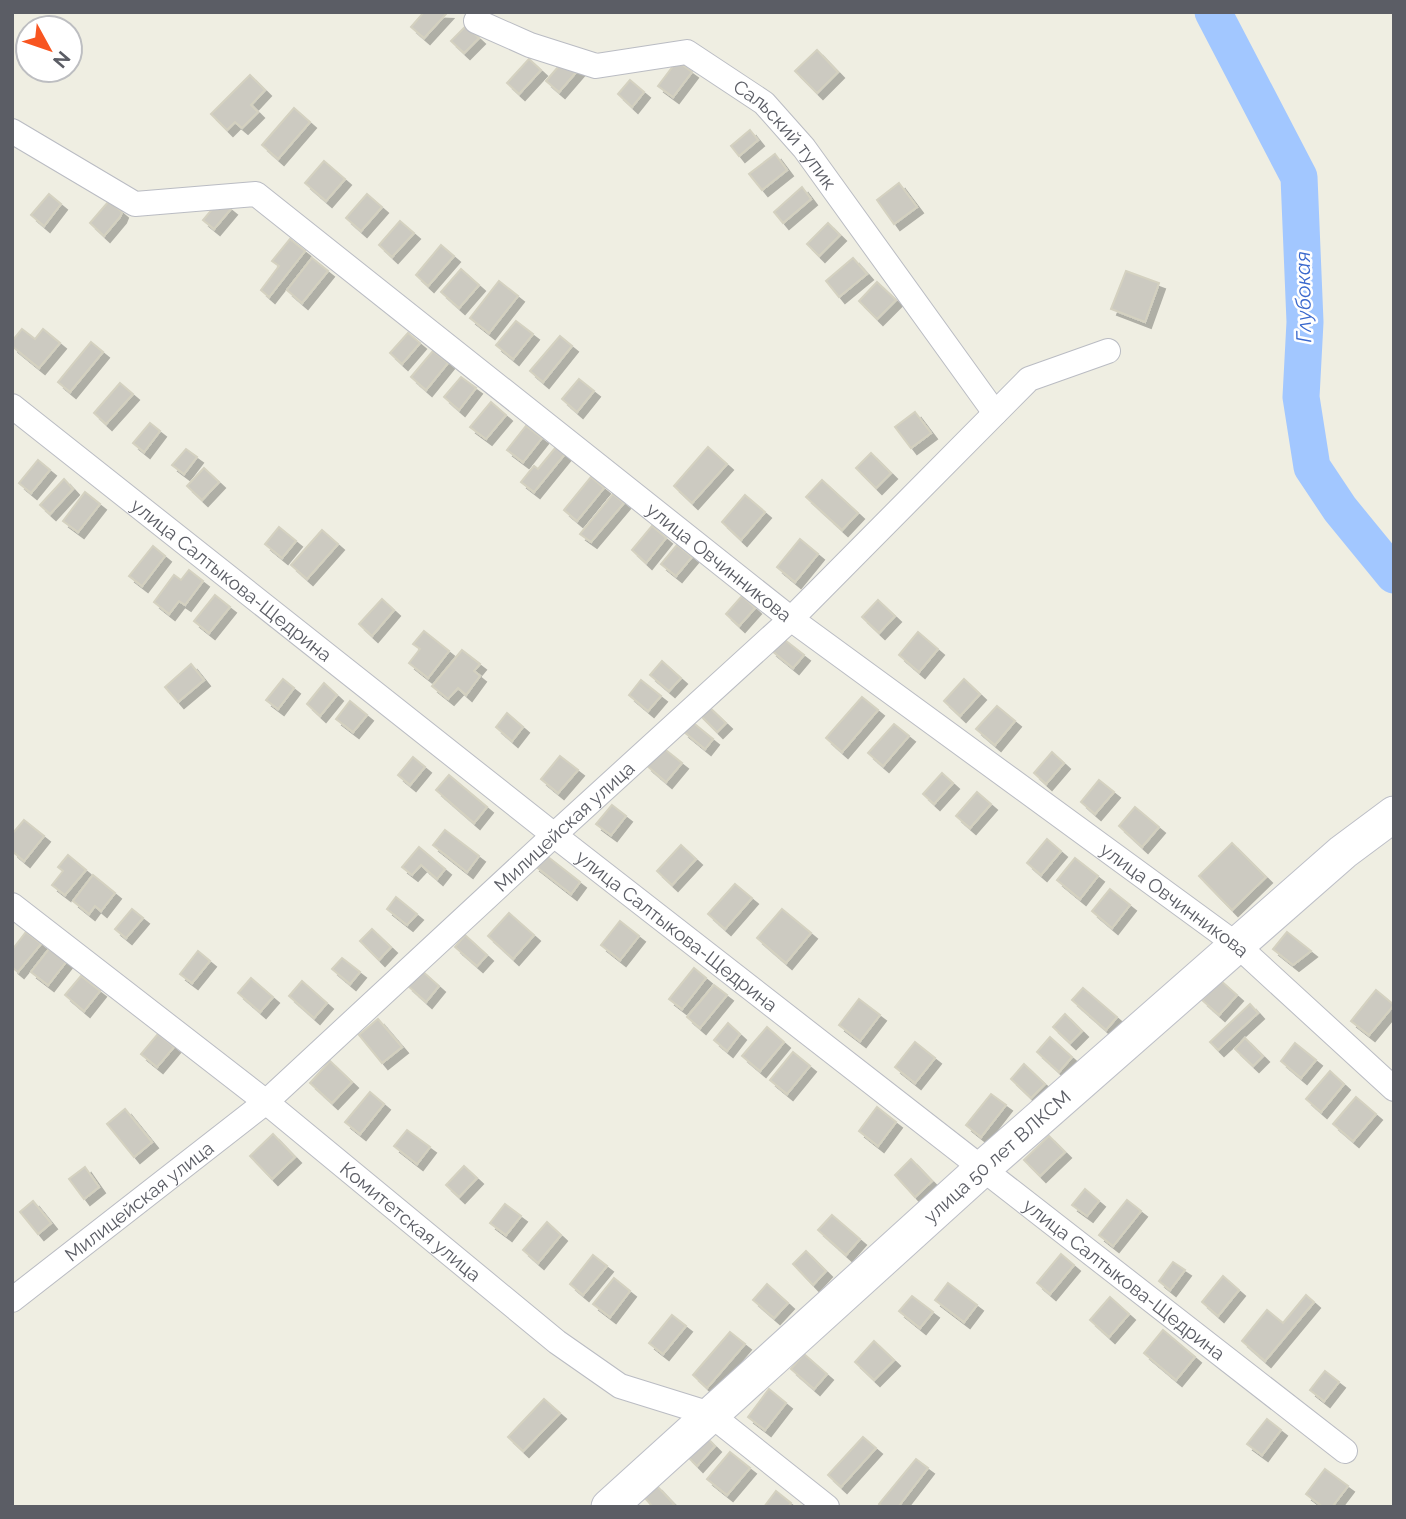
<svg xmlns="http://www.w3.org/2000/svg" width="1406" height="1519" viewBox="0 0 1406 1519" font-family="Raleway,sans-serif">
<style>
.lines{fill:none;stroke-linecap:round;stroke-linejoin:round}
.river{stroke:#a2c7ff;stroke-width:37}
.building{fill:#cccac1;stroke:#d4d1c0;stroke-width:2;filter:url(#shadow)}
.minor-casing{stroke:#babcc3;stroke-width:26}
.secondary-casing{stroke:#bdbfc7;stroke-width:37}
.minor{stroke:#fff;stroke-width:24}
.secondary{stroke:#fff;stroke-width:35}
.labels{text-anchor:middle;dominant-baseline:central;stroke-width:5;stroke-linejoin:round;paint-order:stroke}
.street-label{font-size:19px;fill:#5b5d65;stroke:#fff}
.water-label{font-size:21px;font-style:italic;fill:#3b69cd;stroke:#fff}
</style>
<defs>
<filter id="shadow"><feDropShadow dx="6" dy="6" stdDeviation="0" flood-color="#0004"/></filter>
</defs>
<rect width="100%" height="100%" fill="#efeee2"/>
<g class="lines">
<!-- river -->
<polyline class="river" points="1213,12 1299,177 1305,322 1301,397 1312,467 1340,509 1394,575"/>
</g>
<!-- building -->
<g class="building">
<polygon points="424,12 447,13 424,38 411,27"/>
<polygon points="466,26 479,38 464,53 451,41"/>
<polygon points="817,50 838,72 817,93 795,71"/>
<polygon points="529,59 541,70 519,94 507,83"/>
<polygon points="565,59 578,70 559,92 546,81"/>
<polygon points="677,61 692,72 673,97 658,86"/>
<polygon points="250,75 265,90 251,105 258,112 242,128 235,122 227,130 211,114"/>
<polygon points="630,80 644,92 632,107 618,94"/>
<polygon points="294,108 310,122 278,159 262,145"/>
<polygon points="750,130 758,140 739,156 731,146"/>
<polygon points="775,154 787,170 762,190 749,174"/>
<polygon points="324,161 345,179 326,201 305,183"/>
<polygon points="899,183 917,207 894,224 877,200"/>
<polygon points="802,187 811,199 783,223 774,212"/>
<polygon points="49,194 61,204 44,226 31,215"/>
<polygon points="367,194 382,207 361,231 346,218"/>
<polygon points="220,200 231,209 214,229 203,220"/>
<polygon points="109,201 122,212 120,217 104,236 90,223"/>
<polygon points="400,221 414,233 392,257 379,245"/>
<polygon points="828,223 840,235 819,256 807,244"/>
<polygon points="290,239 305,251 269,297 261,290 279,266 272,261"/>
<polygon points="441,245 454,256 428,286 416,275"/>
<polygon points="312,258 328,271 302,303 287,290"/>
<polygon points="853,258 867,274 839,297 826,281"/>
<polygon points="461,269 479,285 459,308 441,292"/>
<polygon points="1126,271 1159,283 1145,322 1111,309"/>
<polygon points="499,281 518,296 489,333 470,318"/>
<polygon points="877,282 896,300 877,319 859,301"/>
<polygon points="516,321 533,334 513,359 496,345"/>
<polygon points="22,329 35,339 43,329 60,343 39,368 12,346 12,341"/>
<polygon points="408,333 420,343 402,364 390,353"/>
<polygon points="560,336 572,346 543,382 530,371"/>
<polygon points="91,342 103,352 70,392 58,382"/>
<polygon points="433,351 448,363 426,390 411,377"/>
<polygon points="461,377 476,388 459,410 444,397"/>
<polygon points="579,379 594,391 577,412 562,399"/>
<polygon points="120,383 133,394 106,424 94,413"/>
<polygon points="491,402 506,415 486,439 470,427"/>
<polygon points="915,412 931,433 911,448 895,427"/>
<polygon points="150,423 160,431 144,452 133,443"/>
<polygon points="526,426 542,438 523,462 507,450"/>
<polygon points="556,447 565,454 534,492 521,482 534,466 538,469"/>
<polygon points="708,447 727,464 692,503 674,486"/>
<polygon points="186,449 197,457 184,474 172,465"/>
<polygon points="871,453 891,473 876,488 856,468"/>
<polygon points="38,460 50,470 31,493 19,483"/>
<polygon points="204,468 219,482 202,500 187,486"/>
<polygon points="591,477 604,488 577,521 564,510"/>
<polygon points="64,479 73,489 50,514 40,505"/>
<polygon points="822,480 858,513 842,530 806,497"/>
<polygon points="85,492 100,504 78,532 63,521"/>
<polygon points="613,494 624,503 591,542 580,534"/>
<polygon points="745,495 765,512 741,540 722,522"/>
<polygon points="652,526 666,538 646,563 632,550"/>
<polygon points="279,527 296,541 282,558 265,544"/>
<polygon points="322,530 338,544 307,579 291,565"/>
<polygon points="800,539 818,554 795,582 777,567"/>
<polygon points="677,545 692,557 676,576 661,564"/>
<polygon points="153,546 165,556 142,586 129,576"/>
<polygon points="189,570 203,581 185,605 179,601 169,614 154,602 174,575 181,580"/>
<polygon points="215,595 230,607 209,633 194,621"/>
<polygon points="742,596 755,608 739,626 726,614"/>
<polygon points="382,599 394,610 372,636 359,624"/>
<polygon points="878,600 895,616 879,633 862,617"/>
<polygon points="424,631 449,651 428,678 409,663 420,649 413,644"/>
<polygon points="918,632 938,649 919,672 899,655"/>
<polygon points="781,637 804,655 793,668 771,650"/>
<polygon points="462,650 480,664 474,671 480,676 466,695 458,688 448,699 432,686"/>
<polygon points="662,661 681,678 669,691 650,675"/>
<polygon points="191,664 204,680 178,702 165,687"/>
<polygon points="283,679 294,688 278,709 266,700"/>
<polygon points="964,679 980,694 960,716 944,701"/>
<polygon points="641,680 661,696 648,711 629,695"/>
<polygon points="324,683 337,695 320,716 307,704"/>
<polygon points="862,697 878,710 842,752 826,738"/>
<polygon points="350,701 367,715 353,732 336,719"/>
<polygon points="707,705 726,723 717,732 698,713"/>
<polygon points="997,706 1015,721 995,745 976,729"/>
<polygon points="507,713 523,727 512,741 496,727"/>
<polygon points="691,721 713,739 705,749 683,731"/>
<polygon points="894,724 909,736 883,766 868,753"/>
<polygon points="662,747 682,763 666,782 646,765"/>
<polygon points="1052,752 1064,763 1046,784 1034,773"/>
<polygon points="560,756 578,770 558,793 541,779"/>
<polygon points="413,757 425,767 410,785 398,775"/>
<polygon points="942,773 953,783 934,804 923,794"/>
<polygon points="449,775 487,807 474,823 436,790"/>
<polygon points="1099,780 1114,792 1095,814 1081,802"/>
<polygon points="977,792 991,804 970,828 956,816"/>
<polygon points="612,805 626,816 611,835 596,824"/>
<polygon points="1135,807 1159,827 1142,847 1119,826"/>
<polygon points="24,820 44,836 24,861 12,851 12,834"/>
<polygon points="445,830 479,856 467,872 433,845"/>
<polygon points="1047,839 1061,851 1041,875 1027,863"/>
<polygon points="1232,843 1266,877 1232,910 1199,876"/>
<polygon points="681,845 696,859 672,885 657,871"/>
<polygon points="419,847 445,869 437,879 421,865 412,875 402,867"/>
<polygon points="543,853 580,882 571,894 534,865"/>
<polygon points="68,855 86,870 65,895 52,885 63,871 58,867"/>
<polygon points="1075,858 1098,876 1080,899 1057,880"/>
<polygon points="93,875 115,893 101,911 95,906 89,914 73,901"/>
<polygon points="735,884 752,898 725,929 708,914"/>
<polygon points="1110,889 1130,905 1112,928 1092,911"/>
<polygon points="396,897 417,914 407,925 387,909"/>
<polygon points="132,909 143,918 126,938 115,929"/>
<polygon points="782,909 811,933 786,963 757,938"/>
<polygon points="509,913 534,935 513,959 488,936"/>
<polygon points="620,921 639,936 620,960 601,945"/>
<polygon points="372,929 391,947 379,960 360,941"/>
<polygon points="26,932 41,944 18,972 12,967 12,950"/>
<polygon points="1287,932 1311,951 1293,965 1273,949"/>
<polygon points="465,935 487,955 477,966 455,947"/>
<polygon points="49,949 66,962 48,985 31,972"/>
<polygon points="198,951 210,961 192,983 180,974"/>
<polygon points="342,958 360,972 350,984 332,969"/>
<polygon points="694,968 706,978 682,1009 669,999"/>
<polygon points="421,970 439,986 426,1002 407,985"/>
<polygon points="81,976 100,991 84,1011 65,995"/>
<polygon points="251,978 273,997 260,1012 238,993"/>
<polygon points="1220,980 1237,995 1219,1015 1202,1000"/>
<polygon points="302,981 327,1003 314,1018 289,996"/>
<polygon points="714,985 727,995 700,1028 687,1017"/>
<polygon points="1083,988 1117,1017 1106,1030 1072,1000"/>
<polygon points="1376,990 1394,1005 1369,1035 1351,1021"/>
<polygon points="859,999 880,1015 860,1041 839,1025"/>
<polygon points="1250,1004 1258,1013 1218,1050 1210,1042"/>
<polygon points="1065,1014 1082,1031 1070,1043 1053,1027"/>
<polygon points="378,1019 402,1047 382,1063 359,1035"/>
<polygon points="728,1023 740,1034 727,1051 714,1040"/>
<polygon points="767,1027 784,1042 760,1071 742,1056"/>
<polygon points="158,1034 174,1047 157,1067 141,1054"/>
<polygon points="1050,1037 1072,1057 1059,1072 1037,1052"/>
<polygon points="1245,1038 1263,1056 1253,1066 1235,1049"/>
<polygon points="915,1042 935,1058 915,1083 895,1067"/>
<polygon points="1295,1043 1316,1060 1301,1078 1281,1061"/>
<polygon points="793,1052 810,1066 787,1094 770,1080"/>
<polygon points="330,1061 352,1082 332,1103 310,1083"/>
<polygon points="1024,1064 1045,1084 1031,1098 1011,1079"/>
<polygon points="1330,1071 1344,1084 1321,1112 1306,1099"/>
<polygon points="370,1092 384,1104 360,1134 345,1122"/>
<polygon points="991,1094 1006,1105 981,1137 966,1125"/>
<polygon points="1356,1097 1376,1114 1353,1141 1333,1124"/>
<polygon points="877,1107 896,1122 878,1146 859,1131"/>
<polygon points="125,1109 152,1142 134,1157 107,1124"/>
<polygon points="407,1130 430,1147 417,1164 394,1146"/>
<polygon points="273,1134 295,1157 272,1179 250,1156"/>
<polygon points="1049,1136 1065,1152 1040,1176 1024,1160"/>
<polygon points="911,1159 932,1181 915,1197 895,1175"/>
<polygon points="464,1166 477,1178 459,1197 446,1185"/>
<polygon points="85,1167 99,1187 84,1199 69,1179"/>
<polygon points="1085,1189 1099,1201 1087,1216 1072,1205"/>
<polygon points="1127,1200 1141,1211 1113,1246 1099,1235"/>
<polygon points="33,1201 51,1223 38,1234 20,1212"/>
<polygon points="505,1204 521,1216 506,1235 490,1223"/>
<polygon points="832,1215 860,1239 846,1255 818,1230"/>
<polygon points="547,1222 561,1235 538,1263 523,1250"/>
<polygon points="806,1251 826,1271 813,1285 793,1264"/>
<polygon points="1061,1254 1074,1265 1050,1294 1037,1283"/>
<polygon points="593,1255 607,1266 583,1295 570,1284"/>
<polygon points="1173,1262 1185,1270 1170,1290 1159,1281"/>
<polygon points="1223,1276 1239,1290 1218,1316 1202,1302"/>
<polygon points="614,1278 630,1291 610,1317 593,1304"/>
<polygon points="948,1283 977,1305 964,1322 935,1300"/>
<polygon points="767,1284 788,1303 774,1318 753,1300"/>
<polygon points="1306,1295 1314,1302 1265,1361 1242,1341 1267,1310 1283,1323"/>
<polygon points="912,1296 933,1312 920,1328 899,1311"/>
<polygon points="1110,1297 1129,1314 1109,1337 1090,1320"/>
<polygon points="672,1315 686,1326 663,1354 649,1343"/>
<polygon points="1163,1330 1195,1357 1176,1380 1144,1353"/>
<polygon points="730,1332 745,1344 707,1388 693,1375"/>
<polygon points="874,1341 894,1360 874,1380 855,1362"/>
<polygon points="804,1354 827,1374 814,1389 791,1369"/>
<polygon points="1325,1371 1339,1382 1324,1401 1310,1390"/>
<polygon points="769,1389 786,1403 765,1430 748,1417"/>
<polygon points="544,1399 560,1413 523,1451 508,1437"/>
<polygon points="1267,1419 1281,1430 1262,1455 1247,1444"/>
<polygon points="705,1436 715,1446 697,1466 687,1456"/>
<polygon points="863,1437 876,1448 841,1487 828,1475"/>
<polygon points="730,1452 750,1468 727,1495 707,1479"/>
<polygon points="916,1459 928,1468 898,1507 883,1507 879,1504"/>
<polygon points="1325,1469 1348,1486 1332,1507 1323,1507 1306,1494"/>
<polygon points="656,1485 674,1504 671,1507 653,1507 644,1497"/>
<polygon points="776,1491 791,1503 788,1507 764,1507"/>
</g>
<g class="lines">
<defs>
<g id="minor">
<path id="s1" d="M 476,21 L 530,45 L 596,66 L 687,52 L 764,103 L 804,148 L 995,413"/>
<path id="s2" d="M 12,131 L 135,204 L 256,194 L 791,619 L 1237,945 L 1394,1089"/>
<path id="s3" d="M 12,406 L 554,835 L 1345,1451"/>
<path id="s4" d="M 12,905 L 266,1102 L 557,1342 L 620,1386 L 710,1414 L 827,1507"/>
<path id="s5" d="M 12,1300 L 266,1102 L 554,835 L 791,619 L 1029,379 L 1108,351"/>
</g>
<g id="secondary">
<path id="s6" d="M 609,1507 L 983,1168 L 1343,852 L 1394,814"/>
</g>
</defs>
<!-- minor casing -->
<use href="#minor" class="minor-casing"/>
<!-- secondary casing -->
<use href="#secondary" class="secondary-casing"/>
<!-- minor -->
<use href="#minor" class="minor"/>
<!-- secondary -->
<use href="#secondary" class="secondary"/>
</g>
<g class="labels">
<!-- street labels -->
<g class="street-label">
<text stroke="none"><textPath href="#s1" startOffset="350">Сальский тупик</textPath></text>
<text stroke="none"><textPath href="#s2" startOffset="856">улица Овчинникова</textPath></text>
<text stroke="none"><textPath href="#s3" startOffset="280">улица Салтыкова-Щедрина</textPath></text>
<text stroke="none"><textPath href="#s5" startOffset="728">Милицейская улица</textPath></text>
<text stroke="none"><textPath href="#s2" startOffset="1423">улица Овчинникова</textPath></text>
<text stroke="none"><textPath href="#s3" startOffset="847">улица Салтыкова-Щедрина</textPath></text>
<text stroke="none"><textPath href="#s6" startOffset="523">улица 50 лет ВЛКСМ</textPath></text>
<text stroke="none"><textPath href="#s5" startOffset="161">Милицейская улица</textPath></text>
<text stroke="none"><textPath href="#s4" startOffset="509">Комитетская улица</textPath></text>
<text stroke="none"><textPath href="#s3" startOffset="1414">улица Салтыкова-Щедрина</textPath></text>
</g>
<!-- water labels -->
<g class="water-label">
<text transform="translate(1303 297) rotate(-91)">Глубокая</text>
</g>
</g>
<!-- border -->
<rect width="1406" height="1519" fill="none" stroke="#5b5d65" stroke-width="28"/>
<!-- north arrow -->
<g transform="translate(49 49) rotate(130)"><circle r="33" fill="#ffffff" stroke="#bdbec1" stroke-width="2"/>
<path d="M0-5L12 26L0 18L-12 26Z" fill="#f85520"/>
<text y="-10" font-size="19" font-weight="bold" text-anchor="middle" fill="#5b5d65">N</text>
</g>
</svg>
